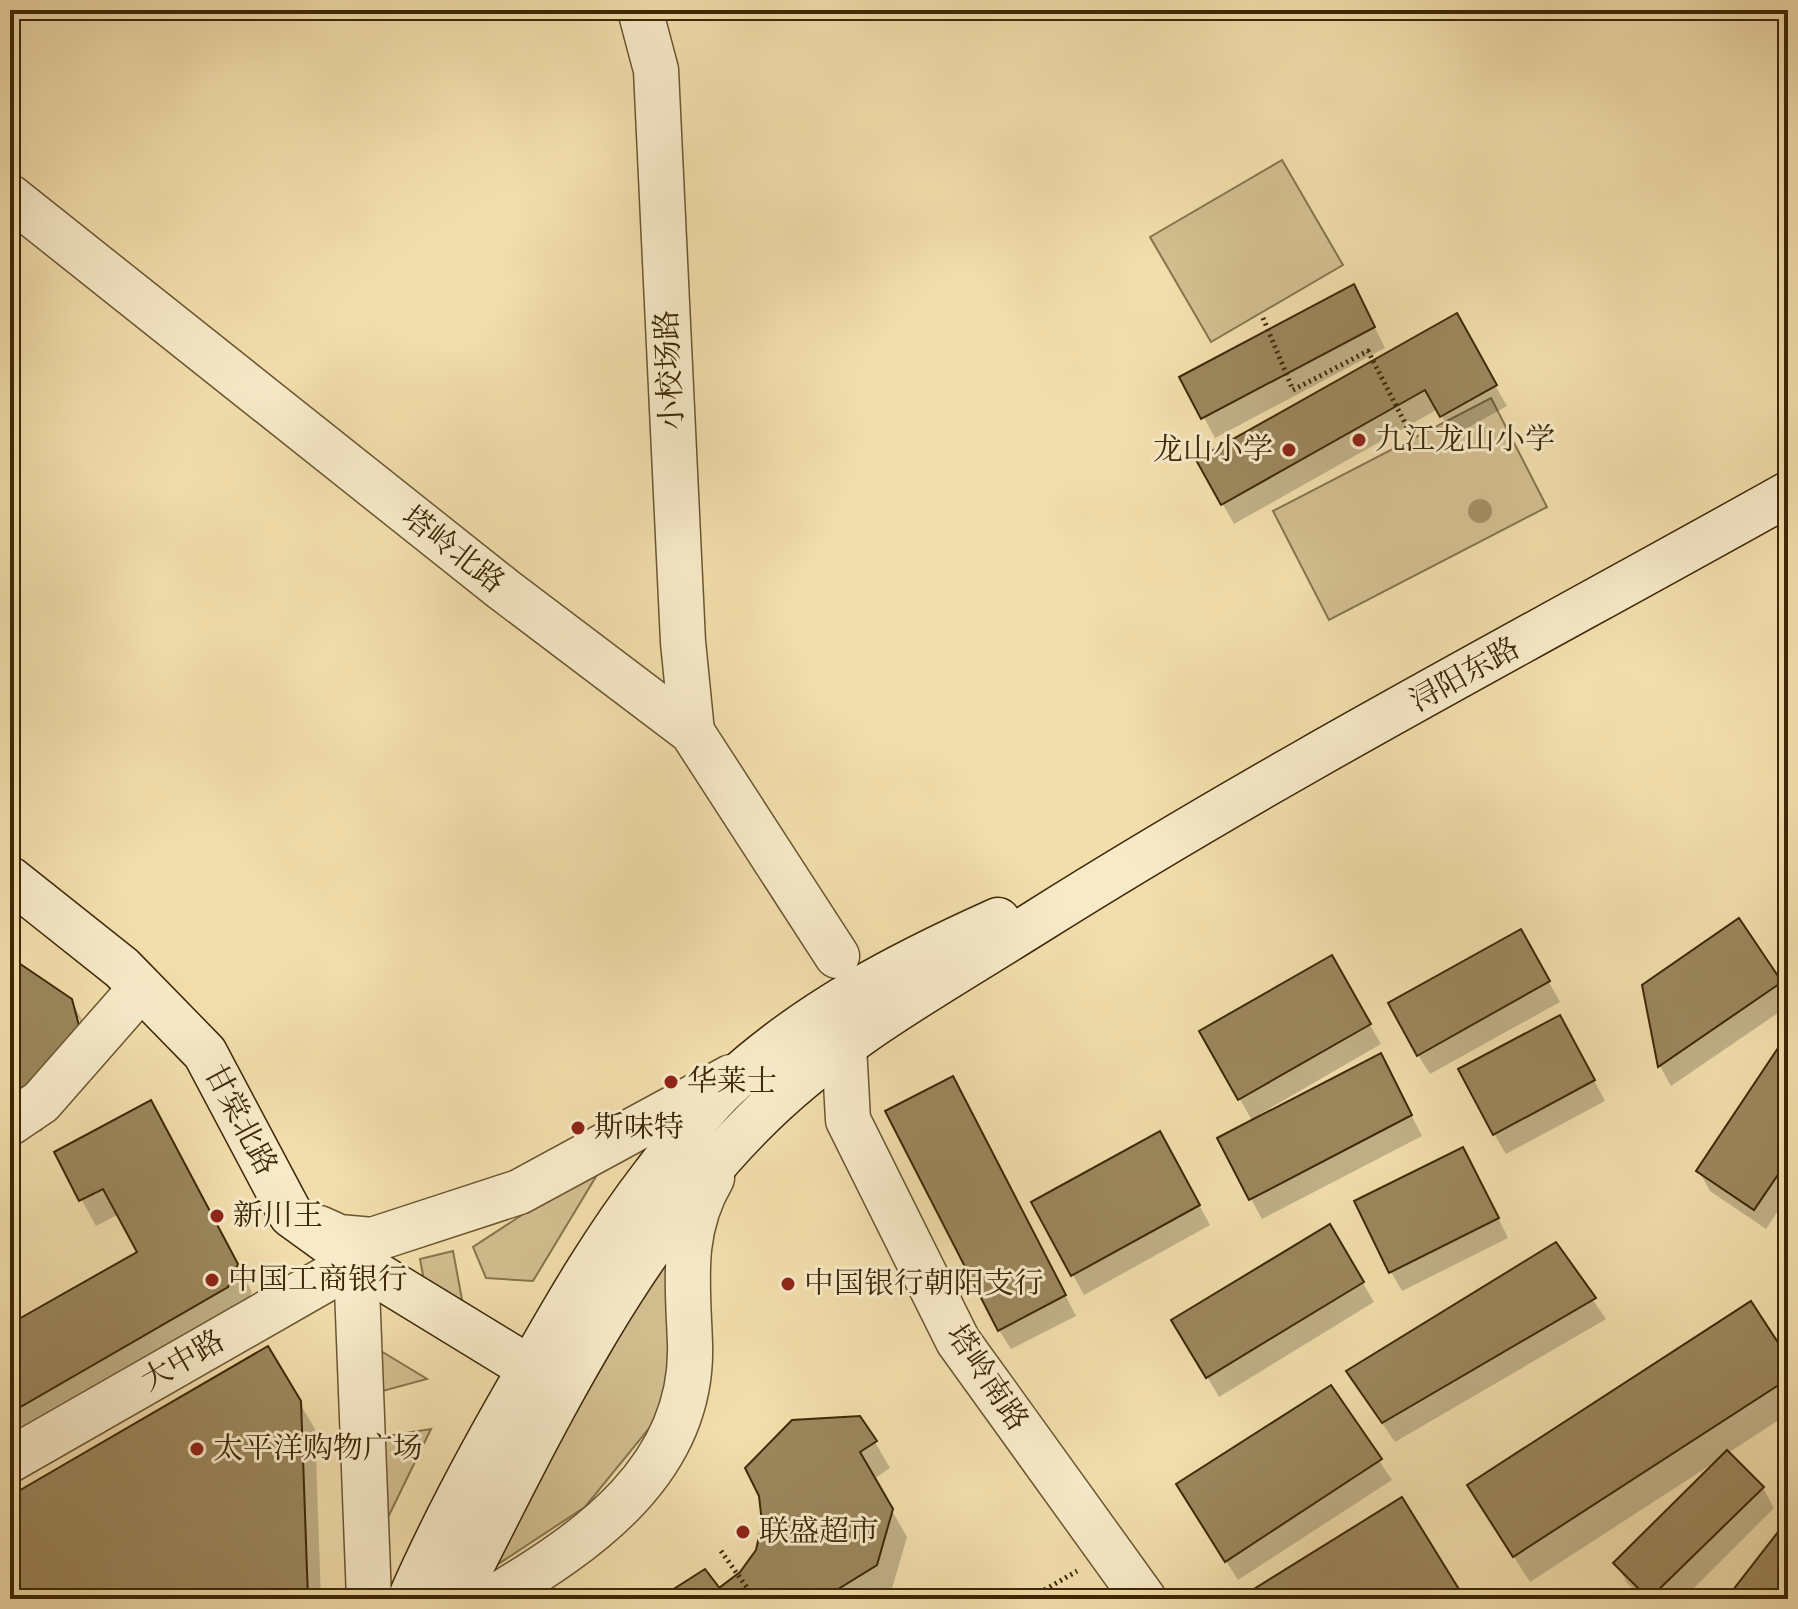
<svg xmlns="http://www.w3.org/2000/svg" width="1798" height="1609" viewBox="0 0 1798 1609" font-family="'Libre Bodoni','Noto Serif SC',serif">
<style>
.green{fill:#d3bf90;stroke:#88744c;stroke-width:2}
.shadow{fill:#0003;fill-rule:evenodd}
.building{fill:#9c875d;stroke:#3e2807;stroke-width:2}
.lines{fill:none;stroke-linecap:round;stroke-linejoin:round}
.street-casing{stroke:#6b5630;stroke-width:47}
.secondary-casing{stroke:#3e2807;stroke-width:47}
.path{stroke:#3e2807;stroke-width:5;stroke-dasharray:2 4;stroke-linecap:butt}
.street{stroke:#f7eac9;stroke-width:44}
.secondary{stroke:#f7eac9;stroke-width:44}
.tree{fill:#a38f64}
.poi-dot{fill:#8f2418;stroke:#f7eac9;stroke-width:3}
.labels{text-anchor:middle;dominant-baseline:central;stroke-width:6;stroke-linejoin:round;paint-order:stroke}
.street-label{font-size:30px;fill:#3e2807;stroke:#f7eac9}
.poi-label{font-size:30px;fill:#3e2807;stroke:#f7eac9;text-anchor:start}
</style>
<rect width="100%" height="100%" fill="#f2deac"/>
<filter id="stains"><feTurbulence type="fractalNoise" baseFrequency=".0025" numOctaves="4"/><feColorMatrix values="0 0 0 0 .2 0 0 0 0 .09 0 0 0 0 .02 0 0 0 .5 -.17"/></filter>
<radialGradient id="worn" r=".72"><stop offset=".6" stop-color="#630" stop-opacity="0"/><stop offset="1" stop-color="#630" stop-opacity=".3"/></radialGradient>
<!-- green -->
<g class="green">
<polygon points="1282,160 1343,265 1211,342 1150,237"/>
<polygon points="1491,398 1547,507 1329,620 1273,511"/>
<polygon points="606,1160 533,1281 486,1278 473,1247"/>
<polygon points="453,1251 463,1305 425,1286 420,1259"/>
<polygon points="668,1252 669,1404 585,1507 483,1574"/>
<polygon points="366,1342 427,1379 368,1395"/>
<polygon points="431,1429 376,1542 374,1438"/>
</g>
<!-- shadow -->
<g class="shadow">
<polygon points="1354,286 1385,348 1215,438 1182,377"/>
<polygon points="1456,316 1507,406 1453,436 1438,409 1234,524 1198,461"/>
<polygon points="1739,921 1781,983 1788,996 1788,1006 1671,1086 1660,1066 1644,986"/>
<polygon points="1521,932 1560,1002 1430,1074 1418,1055"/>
<polygon points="1331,957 1381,1044 1260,1114 1262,1117 1391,1076 1422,1136 1262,1219 1251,1199 1253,1122 1201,1032"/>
<path d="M 10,959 L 71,1001 L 87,1028 L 95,1060 L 41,1132 L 10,1111 ZM 75,1018 L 79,1018 L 86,1042 Z"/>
<polygon points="1571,1037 1605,1101 1506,1154 1494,1134"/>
<polygon points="1788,1037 1788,1196 1766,1229 1710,1191 1699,1171"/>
<polygon points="963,1099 1076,1316 1011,1349 999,1330"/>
<polygon points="166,1129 252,1292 243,1313 10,1448 10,1326 140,1252 119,1214 96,1226 56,1153"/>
<polygon points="1171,1153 1210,1225 1084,1295 1033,1203"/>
<polygon points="1474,1169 1508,1238 1402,1291 1391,1272"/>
<polygon points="1330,1227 1374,1302 1219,1397 1174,1321"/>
<polygon points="1555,1245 1606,1319 1395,1442 1360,1391"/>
<polygon points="1788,1362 1788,1414 1728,1453 1763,1488 1774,1508 1683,1599 1643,1599 1627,1583 1616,1563 1715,1462 1530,1582 1485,1512"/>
<polygon points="1330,1388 1392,1480 1238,1580 1190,1504"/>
<polygon points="299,1402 315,1429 321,1599 28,1599 10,1568 10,1499"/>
<polygon points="875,1442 890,1468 874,1479 907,1537 891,1592 879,1599 662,1599 719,1591 741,1573 758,1551 764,1523 761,1496"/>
</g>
<!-- building -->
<g class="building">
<polygon points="1354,284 1375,327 1201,419 1179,377"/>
<polygon points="1457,313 1497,385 1440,417 1425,390 1221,505 1196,460"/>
<polygon points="1739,918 1782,982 1658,1067 1642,985"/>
<polygon points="1521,929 1550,981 1417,1056 1388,1003"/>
<polygon points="1332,955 1371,1024 1238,1100 1199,1031"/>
<polygon points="10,957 72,999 81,1033 26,1107 10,1096"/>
<polygon points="1560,1015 1595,1080 1493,1135 1458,1069"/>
<polygon points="1788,1033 1788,1160 1754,1210 1696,1171"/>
<polygon points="1381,1053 1412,1115 1249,1200 1217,1138"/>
<polygon points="953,1076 1066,1295 998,1331 885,1111"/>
<polygon points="151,1100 238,1264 228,1287 10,1413 10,1324 137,1252 103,1189 79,1201 54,1152"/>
<polygon points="1160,1131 1200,1205 1071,1276 1031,1202"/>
<polygon points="1463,1147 1499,1218 1389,1273 1354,1201"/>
<polygon points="1330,1224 1364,1282 1206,1378 1171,1320"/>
<polygon points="1556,1242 1596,1298 1382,1423 1346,1371"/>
<polygon points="1751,1301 1788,1358 1788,1379 1513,1557 1467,1485"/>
<polygon points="268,1346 301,1401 308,1599 25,1599 10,1572 10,1496"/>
<polygon points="1331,1385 1382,1459 1225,1562 1176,1484"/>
<polygon points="860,1416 877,1441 860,1452 893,1509 877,1565 822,1599 728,1599 719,1588 740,1572 756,1550 762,1523 759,1496 745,1468 792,1420"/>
<polygon points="1727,1450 1764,1487 1649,1599 1613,1563"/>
<polygon points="1402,1497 1465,1599 1253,1599 1249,1592"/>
<polygon points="1788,1519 1788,1599 1726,1599"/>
<polygon points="705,1569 728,1599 658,1599"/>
</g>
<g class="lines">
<defs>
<g id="street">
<polyline points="640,10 656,70 683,642 692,732"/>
<polyline points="10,197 503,589 692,732 837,956"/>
<polyline points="844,1046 848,1120 958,1341 1144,1599"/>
<polyline points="10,1123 41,1102 141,988"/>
<polyline points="319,1228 339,1237 372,1240 519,1192 731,1077"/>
<polyline points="10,1460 356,1262 369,1599"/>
<path d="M 491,1599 C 588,1542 694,1469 690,1344 C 688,1284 680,1232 712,1178"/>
</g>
<g id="secondary">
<polyline points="10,879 122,968 205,1053 291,1215 356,1262 554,1383"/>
<path d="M 410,1599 C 445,1519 486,1444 530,1369 C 568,1302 606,1237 653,1176 C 676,1146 699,1113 726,1087 C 805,1013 900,964 998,920"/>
<path d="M 455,1599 C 538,1436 622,1255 752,1124 C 833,1041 938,984 1035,923 C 1279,769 1536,635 1788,494"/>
</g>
</defs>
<!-- street casing -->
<use href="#street" class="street-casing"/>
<!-- secondary casing -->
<use href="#secondary" class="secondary-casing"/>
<!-- path -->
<g class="path">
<polyline points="1263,318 1293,390 1368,351 1407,427"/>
<polyline points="721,1551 755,1599"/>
<polyline points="1029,1599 1077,1571"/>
</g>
<!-- street -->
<use href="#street" class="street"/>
<!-- secondary -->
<use href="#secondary" class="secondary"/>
</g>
<!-- trees -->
<circle class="tree" cx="1480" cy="511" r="12"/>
<!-- markers -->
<g class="poi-dot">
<circle cx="1359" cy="440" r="8"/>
<circle cx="1289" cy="450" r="8"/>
<circle cx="671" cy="1082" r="8"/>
<circle cx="578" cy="1128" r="8"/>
<circle cx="217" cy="1216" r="8"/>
<circle cx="212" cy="1280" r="8"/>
<circle cx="788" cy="1284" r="8"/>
<circle cx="197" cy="1449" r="8"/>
<circle cx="743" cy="1532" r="8"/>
</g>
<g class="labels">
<!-- street labels -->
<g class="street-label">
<text transform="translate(670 370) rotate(-93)">小校场路</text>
<text transform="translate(453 550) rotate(38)">塔岭北路</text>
<text transform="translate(1465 675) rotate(-29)">浔阳东路</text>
<text transform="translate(240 1120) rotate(62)">甘棠北路</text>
<text transform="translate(183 1361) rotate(-30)">大中路</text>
<text transform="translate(987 1378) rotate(56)">塔岭南路</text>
</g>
<!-- poi labels -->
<g class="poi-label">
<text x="1375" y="440">九江龙山小学</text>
<text x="1273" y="450" text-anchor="end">龙山小学</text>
<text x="687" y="1082">华莱士</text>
<text x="594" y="1128">斯味特</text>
<text x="233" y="1216">新川王</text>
<text x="228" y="1280">中国工商银行</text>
<text x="804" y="1284">中国银行朝阳支行</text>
<text x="213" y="1449">太平洋购物广场</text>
<text x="759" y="1532">联盛超市</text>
</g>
</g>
<!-- margin -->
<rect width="1798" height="1609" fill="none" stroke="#f2deac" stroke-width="40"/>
<rect x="12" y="12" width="1774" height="1585" fill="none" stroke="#3e2807" stroke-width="4"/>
<rect x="20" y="20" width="1758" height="1569" fill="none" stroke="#3e2807" stroke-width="2"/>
<rect width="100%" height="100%" filter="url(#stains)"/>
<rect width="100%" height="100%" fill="url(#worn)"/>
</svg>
